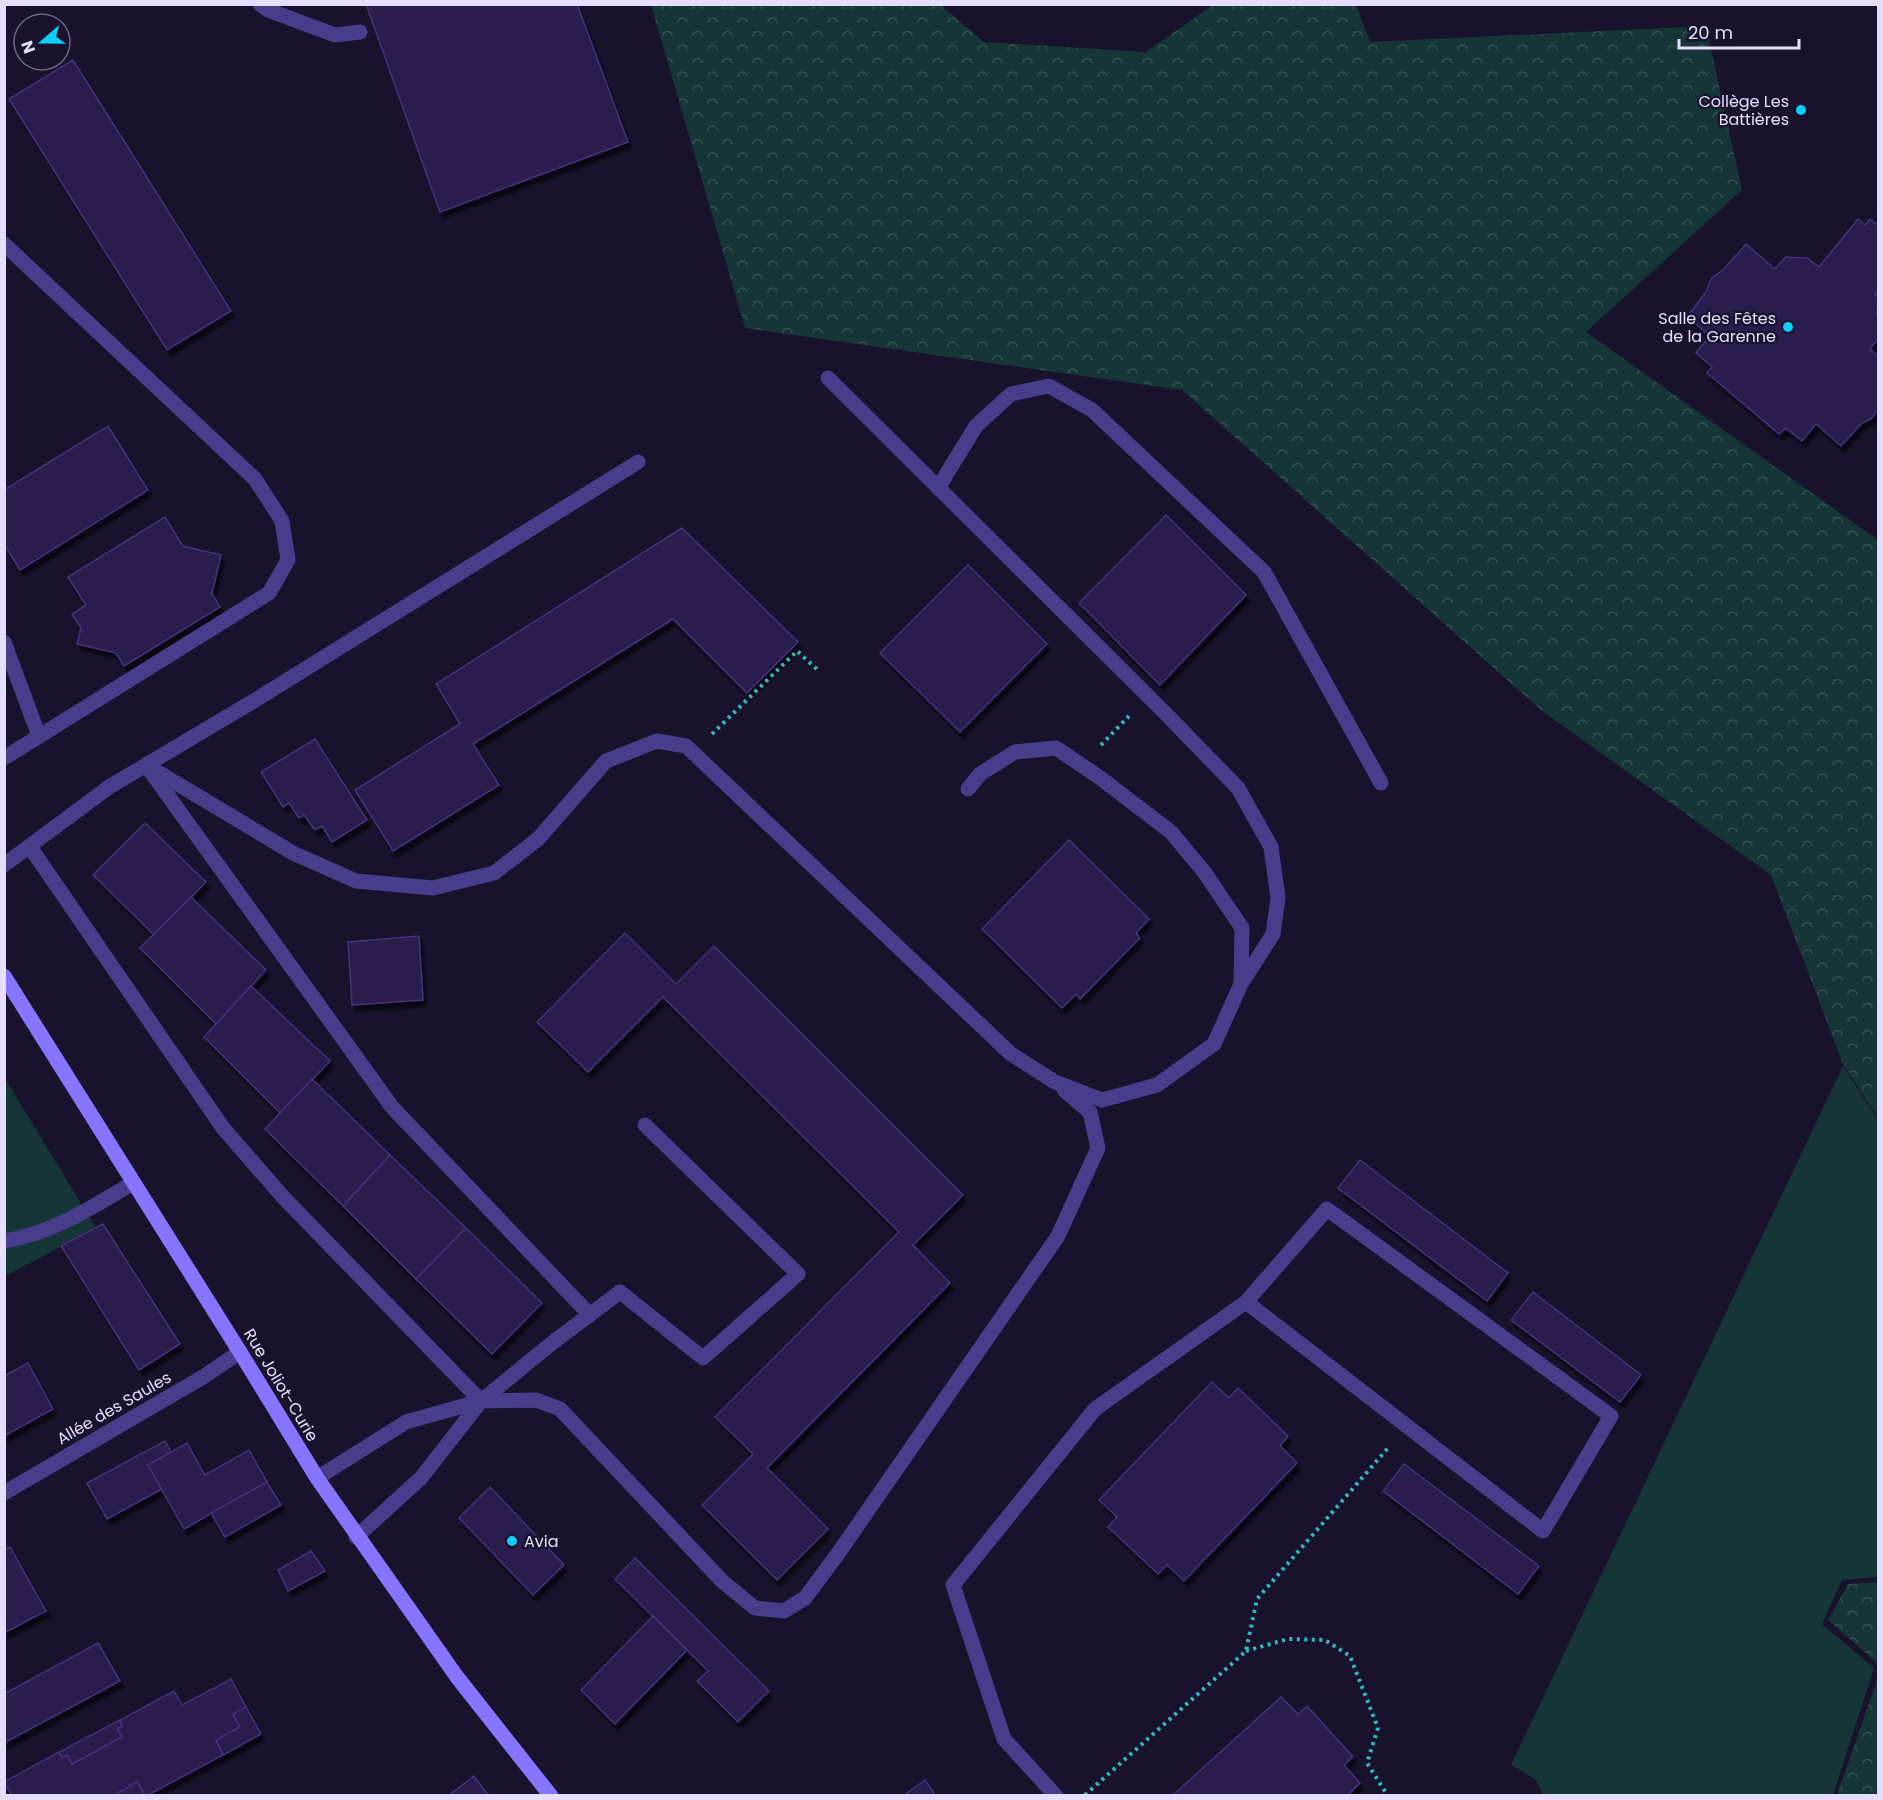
<svg xmlns="http://www.w3.org/2000/svg" width="1883" height="1800" viewBox="0 0 1883 1800" font-family="Poppins,sans-serif">
<style>
.green{fill:#153537}
.forest{fill:url(#forest-crowns)}
.building{fill:#2c1e4e;stroke:#45307a;stroke-width:1.5;filter:url(#shadow)}
.lines{fill:none;stroke-linecap:round;stroke-linejoin:round}
.path{stroke:#31bbbf;stroke-width:4;stroke-dasharray:3 4.5;stroke-linecap:butt}
.lane{stroke:#473d8b;stroke-width:15}
.street{stroke:#473d8b;stroke-width:15}
.secondary{stroke:#8575ff;stroke-width:15}
.poi-dot{fill:#0bcffe;stroke:#19122d;stroke-width:2}
.labels{text-anchor:middle;dominant-baseline:central;stroke-width:4.5;stroke-linejoin:round;paint-order:stroke}
.poi-label{font-size:16px;fill:#e5deff;stroke:#19122d;text-anchor:end}
.street-label{font-size:16px;fill:#e5deff;stroke:#19122d}
</style>
<defs>
<pattern id="forest-crowns" width="20" height="18" patternUnits="userSpaceOnUse" patternTransform="scale(1.5)"><rect width="20" height="18" fill="#153537"/><path d="M2 6a3 3 0 1 1 6 0M12 15a3 3 0 1 1 6 0" fill="none" stroke="#375255"/></pattern>
<filter id="shadow"><feDropShadow dx="3.5" dy="6" stdDeviation="1.5" flood-color="#0009"/></filter>
</defs>
<rect width="100%" height="100%" fill="#19122d"/>
<!-- green -->
<g class="green">
<polygon points="1843,1066 1878,1120 1878,1577 1842,1580 1822,1624 1874,1668 1833,1795 1543,1795 1536,1780 1511,1765"/>
<polygon points="4,1077 96,1228 5,1276 4,1276"/>
</g>
<!-- forest -->
<g class="forest">
<polygon points="1213,5 1356,5 1370,42 1706,26 1742,190 1586,332 1878,540 1878,1118 1843,1064 1771,875 1541,710 1182,390 745,328 651,5 941,5 984,42 1146,52"/>
<polygon points="1878,1582 1878,1664 1828,1620 1848,1584"/>
<polygon points="1878,1677 1878,1795 1837,1795"/>
</g>
<!-- building -->
<g class="building">
<polygon points="366,4 577,4 628,142 440,212"/>
<polygon points="73,60 231,311 167,350 9,99"/>
<polygon points="1858,219 1865,225 1870,219 1876,224 1878,222 1878,290 1875,295 1878,297 1877,315 1878,317 1878,339 1870,349 1878,356 1878,410 1871,419 1862,423 1841,446 1816,424 1802,441 1786,428 1779,434 1707,373 1712,367 1696,353 1710,336 1687,317 1706,292 1711,279 1724,269 1746,244 1775,269 1786,257 1807,258 1819,267"/>
<polygon points="108,426 148,490 20,570 4,544 4,490"/>
<polygon points="1166,515 1246,595 1160,685 1079,603"/>
<polygon points="165,517 183,546 221,555 212,593 220,607 124,666 116,653 77,644 81,628 72,614 86,605 68,577"/>
<polygon points="682,528 798,642 747,693 673,619 473,744 499,785 393,851 355,790 460,724 436,684"/>
<polygon points="968,565 1047,644 960,732 880,653"/>
<polygon points="315,739 367,820 332,842 322,826 315,830 304,815 299,818 289,803 283,807 261,772"/>
<polygon points="145,823 206,882 154,935 93,875"/>
<polygon points="1069,840 1149,919 1136,933 1140,938 1080,999 1076,994 1062,1008 982,929"/>
<polygon points="191,897 266,970 216,1024 140,948"/>
<polygon points="625,933 676,984 714,946 963,1195 913,1245 950,1283 767,1468 828,1529 777,1580 702,1505 753,1454 715,1417 899,1232 663,997 588,1072 537,1022"/>
<polygon points="419,936 423,1000 352,1005 348,942"/>
<polygon points="251,986 330,1061 280,1113 204,1037"/>
<polygon points="312,1079 390,1155 343,1206 265,1129"/>
<polygon points="390,1155 466,1228 416,1279 343,1206"/>
<polygon points="1360,1160 1508,1273 1487,1301 1338,1188"/>
<polygon points="103,1224 180,1344 139,1370 61,1246"/>
<polygon points="466,1228 542,1303 492,1354 416,1279"/>
<polygon points="1533,1292 1641,1375 1620,1402 1511,1320"/>
<polygon points="28,1363 53,1409 4,1436 4,1376"/>
<polygon points="1212,1382 1229,1398 1238,1388 1288,1436 1280,1446 1297,1463 1184,1581 1167,1565 1158,1574 1108,1527 1117,1517 1099,1500"/>
<polygon points="165,1441 171,1452 148,1465 162,1489 107,1519 87,1483"/>
<polygon points="187,1443 205,1475 249,1450 267,1482 184,1529 148,1465"/>
<polygon points="1404,1464 1539,1566 1518,1594 1383,1491"/>
<polygon points="267,1482 281,1505 225,1537 211,1513"/>
<polygon points="490,1487 564,1565 533,1595 459,1518"/>
<polygon points="10,1547 46,1611 4,1633 4,1550"/>
<polygon points="311,1551 325,1571 288,1591 278,1570"/>
<polygon points="635,1558 769,1691 738,1722 697,1681 708,1671 615,1579"/>
<polygon points="653,1616 687,1650 615,1724 581,1690"/>
<polygon points="98,1643 120,1681 4,1743 4,1694"/>
<polygon points="231,1679 246,1707 233,1714 240,1727 216,1740 223,1755 146,1796 137,1782 113,1796 12,1796 4,1782 59,1752 62,1758 67,1755 72,1764 122,1737 117,1729 122,1726 120,1720 174,1691 182,1705"/>
<polygon points="1281,1697 1298,1714 1307,1706 1353,1757 1344,1765 1360,1783 1347,1796 1172,1796"/>
<polygon points="246,1707 261,1734 223,1755 216,1740 240,1727 233,1714"/>
<polygon points="120,1720 122,1726 117,1729 122,1737 72,1764 67,1755 62,1758 59,1752"/>
<polygon points="474,1776 489,1796 448,1796"/>
<polygon points="925,1780 936,1796 903,1796"/>
<polygon points="137,1782 145,1796 113,1796"/>
</g>
<g class="lines">
<!-- path -->
<g class="path">
<polyline points="712,734 797,651 820,672"/>
<polyline points="1101,745 1129,716"/>
<polyline points="1246,1651 1288,1639 1325,1640 1350,1656 1378,1728 1367,1763 1388,1796"/>
<polyline points="1085,1795 1246,1651 1257,1599 1388,1448"/>
</g>
<!-- lane -->
<g class="lane">
<polyline points="260,4 268,10 335,35 360,32"/>
<polyline points="938,488 976,426 1011,394 1049,386 1092,410 1264,572 1381,783"/>
<polyline points="146,765 392,1107 590,1315"/>
<path d="M 4,1241 C 52,1234 92,1207 133,1183"/>
<polyline points="481,1401 552,1343 620,1292 703,1358 798,1274 645,1125"/>
</g>
<!-- street -->
<g class="street">
<polyline points="4,244 255,479 282,521 288,560 269,593 4,758"/>
<polyline points="828,378 1165,713 1238,788 1271,847 1278,898 1273,934 1241,984"/>
<polyline points="4,642 39,736"/>
<polyline points="146,765 293,853 356,881 433,888 494,873 538,839 606,761 657,741 686,746 1011,1054 1055,1082 1102,1100 1157,1085 1214,1044 1241,984 1242,928 1205,873 1171,832 1099,777 1056,748 1015,752 980,774 968,789"/>
<polyline points="30,847 223,1128 283,1197 481,1401"/>
<polyline points="4,865 109,787 252,702 638,462"/>
<polyline points="317,1478 406,1422 481,1401 536,1400 560,1409 722,1581 755,1608 784,1611 805,1598 837,1555 1058,1236 1098,1148 1090,1112 1064,1090"/>
<polyline points="4,1493 203,1377 240,1352"/>
<polyline points="356,1537 421,1478 481,1401"/>
<polyline points="1056,1796 1004,1739 953,1585 1095,1409 1246,1302 1327,1209 1611,1416 1543,1531 1246,1302"/>
</g>
<!-- secondary -->
<polyline class="secondary" points="4,976 240,1352 317,1478 457,1677 551,1796"/>
</g>
<!-- markers -->
<g class="poi-dot">
<circle cx="1801" cy="110" r="6"/>
<circle cx="1788" cy="327" r="6"/>
<circle cx="512" cy="1541" r="6"/>
</g>
<g class="labels">
<!-- poi labels -->
<g class="poi-label">
<text x="1789" y="101">Collège Les<tspan x="1789" dy="18">Battières</tspan></text>
<text x="1776" y="318">Salle des Fêtes<tspan x="1776" dy="18">de la Garenne</tspan></text>
<text x="524" y="1541" text-anchor="start">Avia</text>
</g>
<!-- street labels -->
<g class="street-label">
<text transform="translate(281 1385) rotate(59)">Rue Joliot-Curie</text>
<text transform="translate(114 1408) rotate(-30)">Allée des Saules</text>
</g>
</g>
<!-- border -->
<rect width="1883" height="1800" fill="none" stroke="#e5deff" stroke-width="12"/>
<!-- north arrow -->
<g transform="translate(42 42) rotate(250)"><circle r="28" fill="#19122d" stroke="#6b6481" stroke-width="1.5"/>
<path d="M0-4.5L10 22L0 15L-10 22Z" fill="#0bcffe"/>
<text y="-9" font-size="16" font-weight="bold" text-anchor="middle" fill="#e5deff">N</text>
</g>
<!-- scale -->
<path d="M1679 39v9h120v-9" fill="none" stroke="#e5deff" stroke-width="3"/>
<text x="1688" y="39" font-size="18" fill="#e5deff" stroke="#19122d" stroke-width="4.5" paint-order="stroke">20 m</text>
</svg>
